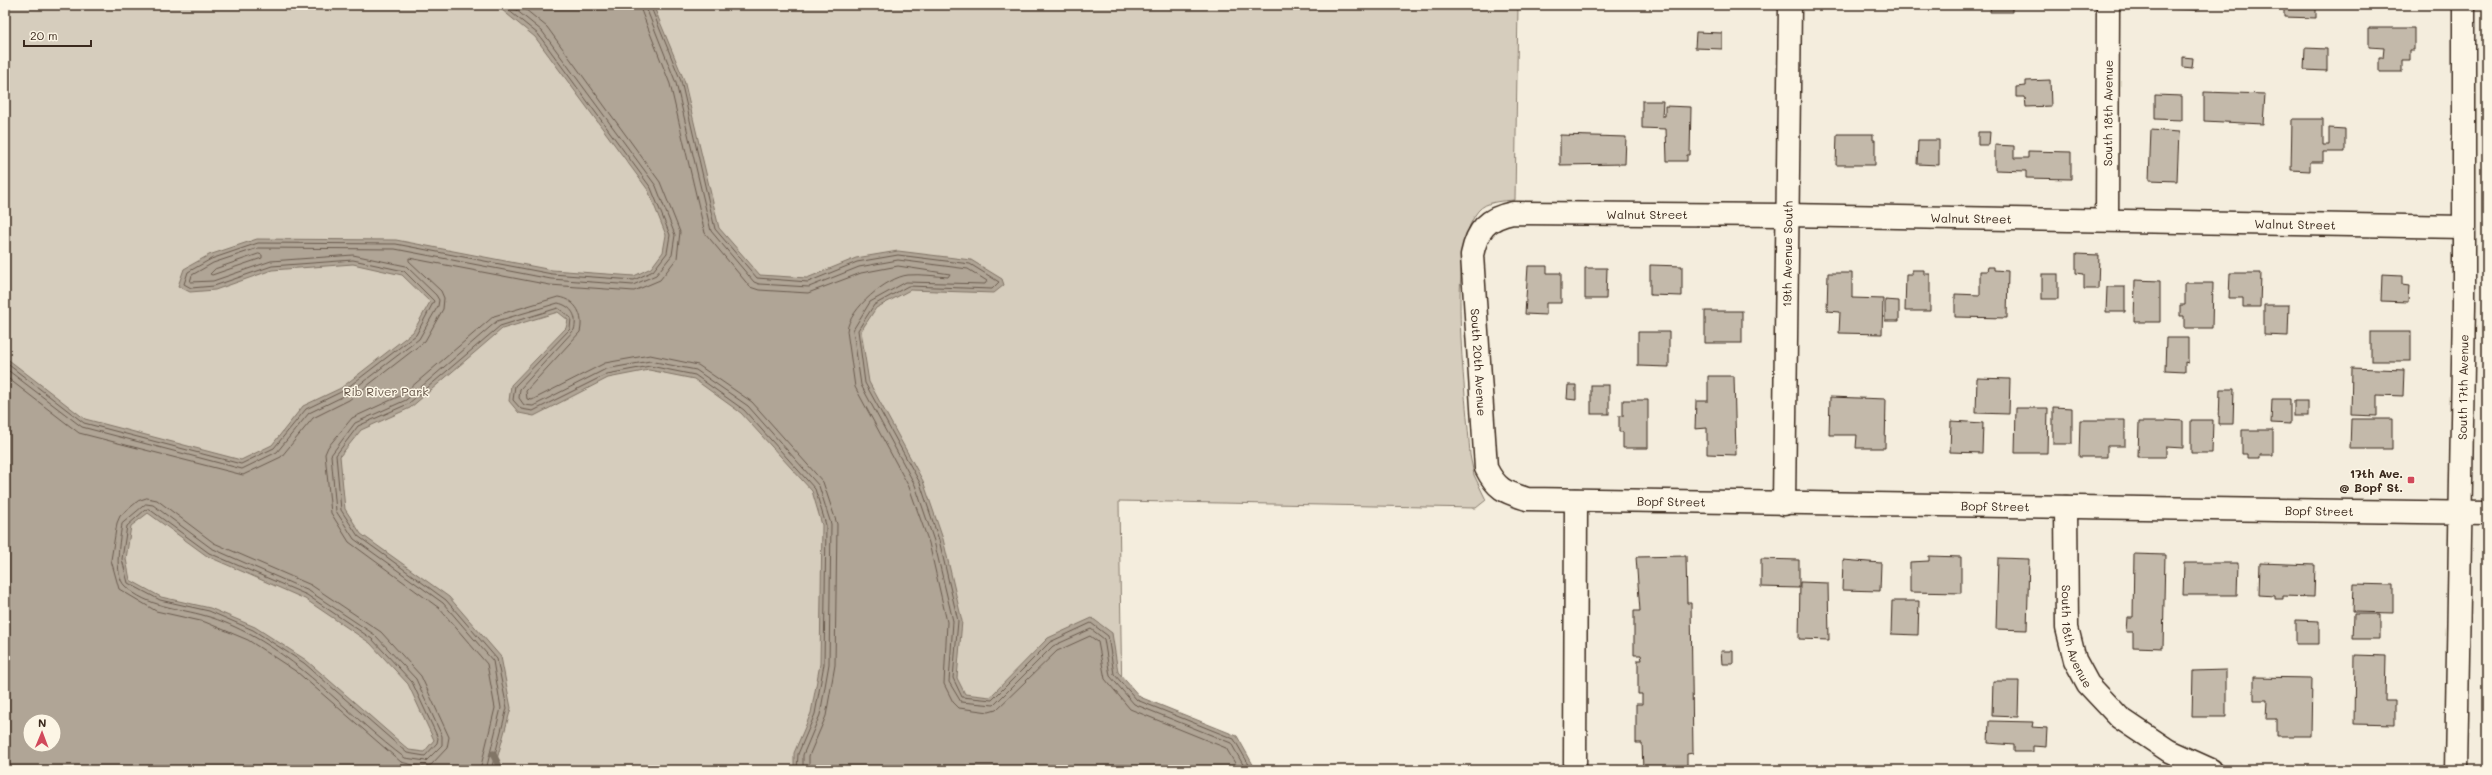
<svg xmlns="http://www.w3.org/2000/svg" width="2492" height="775" viewBox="0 0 2492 775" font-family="Mali,sans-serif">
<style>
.green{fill:#d6cdbd;stroke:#887c6e;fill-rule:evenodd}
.water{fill:#b0a596;stroke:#817466;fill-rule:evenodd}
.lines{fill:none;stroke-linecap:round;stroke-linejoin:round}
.shore{stroke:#6a5b4e;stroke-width:1}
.stream{stroke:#817466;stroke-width:7}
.building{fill:#c3b9aa;stroke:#3b2a1e}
.street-casing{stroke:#3b2a1e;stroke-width:25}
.secondary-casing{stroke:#3b2a1e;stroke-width:25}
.street{stroke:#fcf5e5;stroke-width:22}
.secondary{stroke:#fcf5e5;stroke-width:22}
.poi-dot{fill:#d1495b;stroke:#fcf5e5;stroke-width:1.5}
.labels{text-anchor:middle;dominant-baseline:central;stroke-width:3;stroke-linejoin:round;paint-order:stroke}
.street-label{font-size:12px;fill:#3b2a1e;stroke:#fcf5e5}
.park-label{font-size:12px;fill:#625346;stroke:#fcf5e5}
.poi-label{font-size:12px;font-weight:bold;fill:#3b2a1e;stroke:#fcf5e5;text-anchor:end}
</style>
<rect width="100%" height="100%" fill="#f4eddd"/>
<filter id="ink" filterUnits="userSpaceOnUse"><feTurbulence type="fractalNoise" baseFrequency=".025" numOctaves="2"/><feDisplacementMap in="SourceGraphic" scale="8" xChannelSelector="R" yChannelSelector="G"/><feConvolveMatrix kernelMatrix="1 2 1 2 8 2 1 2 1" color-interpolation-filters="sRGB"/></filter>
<g filter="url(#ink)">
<!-- green -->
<path class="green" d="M 5,5 L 496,5 L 508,14 L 658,17 L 653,5 L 1518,5 L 1515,200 C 1503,201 1486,201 1478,211 C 1445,252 1467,400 1470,455 L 1474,475 L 1486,500 L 1476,508 L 1119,501 L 1123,770 L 5,770 ZM 30,721 L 54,721 L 54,745 L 30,745 Z"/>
<!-- water -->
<path class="water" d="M 496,5 L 653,5 L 684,80 L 719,228 L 760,275 L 807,278 L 856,258 L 898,251 L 971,260 L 1002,279 L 1004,285 L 994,293 L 910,290 L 876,308 L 861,331 L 869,382 L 923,481 L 943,539 L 962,621 L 957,678 L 965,694 L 990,697 L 1048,638 L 1092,618 L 1112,633 L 1118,672 L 1140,697 L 1237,736 L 1256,770 L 794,770 L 794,753 L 811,713 L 820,664 L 822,525 L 812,491 L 741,413 L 694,379 L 649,370 L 608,378 L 534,416 L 519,413 L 509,401 L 511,385 L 566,328 L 568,320 L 558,312 L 502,329 L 410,408 L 361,430 L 340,456 L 345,509 L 361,534 L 449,597 L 501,657 L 511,708 L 494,770 L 5,770 L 5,357 L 85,419 L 241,460 L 272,445 L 303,406 L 341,388 L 413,332 L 430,302 L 402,275 L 353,264 L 272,270 L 215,290 L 190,292 L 178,286 L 184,269 L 209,255 L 257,239 L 396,240 L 552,270 L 634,276 L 651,268 L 663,252 L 666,235 L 648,190 L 535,37 ZM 148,513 L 207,556 L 305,599 L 370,643 L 408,684 L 434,740 L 424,752 L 409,750 L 306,660 L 255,627 L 210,608 L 161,597 L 130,580 L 126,559 L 131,526 ZM 30,721 L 54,721 L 54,745 L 30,745 Z"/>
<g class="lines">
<!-- shore -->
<g class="shore">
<path d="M 639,5 L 670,84 L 705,233 L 750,287 L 759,290 L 808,293 L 861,273 L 898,266 L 950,274 L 948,277 C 935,276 921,274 908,275 C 887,277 849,309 847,331 L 855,387 L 909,487 L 929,543 L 947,622 L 944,684 L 953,702 L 959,708 L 989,712 L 996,710 L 1057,651 L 1090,636 L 1098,642 L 1105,679 L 1130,709 L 1226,748 L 1239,770"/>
<polyline points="645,5 676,83 711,231 754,282 759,284 809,287 859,267 898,260 968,269 987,281 985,284 906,282 870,302 853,330 861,385 915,485 934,541 953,621 949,682 961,702 994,705 1053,646 1091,629 1104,639 1110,676 1134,704 1231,743 1246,770"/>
<polyline points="650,5 681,81 715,229 757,278 808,282 857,262 898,255 970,264 999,282 992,289 908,286 874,305 858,330 865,383 920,483 939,540 958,621 953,678 962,697 992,700 1050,642 1091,623 1108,636 1114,674 1137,700 1234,739 1252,770"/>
<polygon points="259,254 262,255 262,258 212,275 210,274 215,269"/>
<polyline points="5,362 84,423 241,464 274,448 306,409 343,391 416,335 434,301 404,271 353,260 272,266 214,286 191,288 184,284 188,272 211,259 258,243 396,244 552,274 634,280 653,271 667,253 670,235 651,188 538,34 502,5"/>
<polyline points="5,368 82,427 242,469 277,452 309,413 346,395 419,339 438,306 439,300 436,295 406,266 353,255 271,261 213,281 190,282 192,275 213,263 258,248 395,249 551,279 633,285 656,275 672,255 675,235 656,186 542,31 510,5"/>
<polyline points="5,376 79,433 243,475 281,457 313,418 349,400 425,341 443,309 444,298 441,291 409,261 409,258 550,285 634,291 660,280 677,258 680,232 660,182 547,27 520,5"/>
<polygon points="147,498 157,500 214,543 311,585 381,632 421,676 449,737 447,748 431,765 421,767 401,762 297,672 248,640 205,622 156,611 119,589 111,560 117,523 120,516 138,501"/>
<path d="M 146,504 L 153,505 L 211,548 L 309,591 L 375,635 L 416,679 L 442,736 L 442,745 L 426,761 L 405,758 C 352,719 310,667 251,635 C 238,628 221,620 206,616 C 179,608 147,607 125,586 C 113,575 120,538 122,524 Z"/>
<polygon points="149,509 209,553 307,595 372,639 412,682 438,738 437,743 425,756 407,753 304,663 253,630 209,611 160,600 128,583 122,559 127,526 145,510"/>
<path d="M 480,770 L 495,708 L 487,664 L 439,608 L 349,542 L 331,513 L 325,454 L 328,447 L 352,418 L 402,395 L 494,316 L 558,297 C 577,300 584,316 580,332 L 526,391 L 527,399 L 532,400 L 605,363 L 650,355 L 698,365 L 752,402 L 823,482 L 837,524 L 835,665 L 826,716 L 809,756 L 809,770"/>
<path d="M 486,770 L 501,708 L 493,661 L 443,603 L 354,539 L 336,511 L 331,455 L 355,423 L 406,400 L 497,321 L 558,303 C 572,306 578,317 574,330 L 520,389 L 519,398 L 524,405 L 533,406 L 606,369 L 650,361 L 696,370 L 748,406 L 819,486 L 831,524 L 829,664 L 820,715 L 803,755 L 803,770"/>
<polyline points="491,770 507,708 497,659 446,600 358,536 341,510 336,455 358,426 408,404 500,326 558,308 571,318 570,329 515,386 513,400 521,409 533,411 607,374 650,366 695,375 744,410 815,489 826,525 824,664 815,714 798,754 797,770"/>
</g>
<!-- stream -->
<polyline class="stream" points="493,754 501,770"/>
</g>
<!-- building -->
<g class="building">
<polygon points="1991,5 2012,5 2012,12 1990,12"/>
<polygon points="2150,5 2197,5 2197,10 2150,7"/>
<polygon points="2284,5 2316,5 2316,18 2284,17"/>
<polygon points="2369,28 2414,28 2414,50 2410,50 2410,60 2402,60 2402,72 2379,72 2379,58 2383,58 2384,48 2369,47"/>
<polygon points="1696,32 1722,33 1722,49 1695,48"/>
<polygon points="2305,48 2327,49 2327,71 2304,70"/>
<polygon points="2183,57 2193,58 2192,68 2183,67"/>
<polygon points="2050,80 2051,106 2026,107 2025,97 2016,97 2016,87 2026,86 2026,81"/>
<polygon points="2204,92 2265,94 2263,124 2204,121"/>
<polygon points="2155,95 2182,96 2182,120 2155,119"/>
<polygon points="1642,101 1663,101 1662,116 1665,116 1665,106 1691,107 1690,155 1687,155 1687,161 1667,161 1666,129 1642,128"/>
<polygon points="2292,119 2323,119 2323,145 2329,145 2329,128 2345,129 2345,152 2323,152 2323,162 2310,162 2310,171 2291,170"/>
<polygon points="2151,130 2179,132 2177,181 2149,180"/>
<polygon points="1978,132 1990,132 1989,145 1978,145"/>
<polygon points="1837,134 1873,134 1873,140 1875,140 1875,165 1836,165"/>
<polygon points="1560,135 1626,137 1625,164 1560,165"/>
<polygon points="1918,140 1939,140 1939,165 1917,164"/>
<polygon points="1995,145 2014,146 2014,158 2028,158 2028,151 2071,152 2071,179 2026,178 2026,171 1995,170"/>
<polygon points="2076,254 2099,255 2098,289 2084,289 2084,274 2076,273"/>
<polygon points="1650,265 1682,266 1682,296 1650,295"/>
<polygon points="1528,266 1547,266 1547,273 1561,273 1561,303 1546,303 1546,315 1525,314"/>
<polygon points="1988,267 1994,267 1994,270 2008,271 2007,318 1955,317 1955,294 1980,295 1980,271 1987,271"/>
<polygon points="1585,268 1607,268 1606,299 1585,299"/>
<polygon points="1912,270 1924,270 1924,274 1930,274 1930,311 1905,311 1906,275 1912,275"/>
<polygon points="1828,273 1852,273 1852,298 1883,299 1882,334 1839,333 1840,312 1827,311"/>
<polygon points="2230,273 2261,273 2260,307 2243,307 2243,298 2229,298"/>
<rect x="2042" y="274" width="16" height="25"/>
<polygon points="2382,275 2402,276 2402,285 2409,286 2408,302 2381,301"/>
<polygon points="2135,280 2160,281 2160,322 2134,322"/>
<polygon points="2185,283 2213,283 2212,328 2184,328 2184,316 2180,316 2180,305 2185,305"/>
<polygon points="2107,287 2125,287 2125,312 2106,312"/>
<polygon points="1885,300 1899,301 1899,321 1885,321"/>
<polygon points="2264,305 2289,305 2288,336 2264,335"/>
<rect x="1705" y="311" width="37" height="32"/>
<polygon points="1638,332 1669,332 1669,367 1638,366"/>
<rect x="2371" y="332" width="40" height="29"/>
<polygon points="2166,338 2188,338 2188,363 2185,362 2185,371 2165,370"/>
<polygon points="2352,368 2404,370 2403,396 2377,395 2377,416 2351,415"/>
<polygon points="1708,376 1734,376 1736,455 1707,454 1707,428 1695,429 1696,401 1708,401"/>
<polygon points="1977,378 2010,379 2009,414 1976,413"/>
<polygon points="1568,385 1576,385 1576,400 1567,399"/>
<rect x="1591" y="385" width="18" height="29"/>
<polygon points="2220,389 2234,389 2233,424 2219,424"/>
<polygon points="1830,397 1886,399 1885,448 1856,448 1857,435 1829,435"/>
<polygon points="2272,399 2290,399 2290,424 2271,423"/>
<polygon points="1623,400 1648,400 1648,448 1623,448 1623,432 1619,432 1619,416 1623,416"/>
<rect x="2294" y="401" width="14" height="15"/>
<polygon points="2053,407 2072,408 2072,444 2053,444"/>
<polygon points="2016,408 2048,408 2047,453 2015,453"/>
<polygon points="2351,419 2392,419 2392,449 2350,449"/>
<polygon points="2080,420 2125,420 2125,446 2107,446 2107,457 2079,457"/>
<polygon points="2166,420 2183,421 2183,448 2166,447 2166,457 2138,457 2139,422 2166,422"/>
<polygon points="2191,420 2213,420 2212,453 2191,453"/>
<polygon points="1951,421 1983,423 1982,453 1950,452"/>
<polygon points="2242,430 2273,430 2273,455 2260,455 2260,458 2247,458 2247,454 2242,454"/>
<polygon points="2134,554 2165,555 2163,648 2133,647 2133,632 2126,632 2127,617 2133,617"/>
<polygon points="1686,556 1687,603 1691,603 1693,753 1687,754 1687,770 1643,770 1642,743 1636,743 1636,704 1642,704 1642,694 1638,694 1638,660 1642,660 1641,655 1634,655 1634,611 1640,611 1636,557"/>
<polygon points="1929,556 1961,557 1961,593 1910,592 1910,562 1929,561"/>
<polygon points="1998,558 2029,559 2027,630 1996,629"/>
<polygon points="1761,559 1799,560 1799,588 1761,587"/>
<polygon points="1843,560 1881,563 1880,591 1842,590"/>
<polygon points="2184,563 2238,563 2237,595 2183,595"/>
<polygon points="2260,563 2315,565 2314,597 2283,596 2283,599 2275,599 2275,596 2259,595"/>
<polygon points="1800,582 1828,583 1829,640 1799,639"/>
<polygon points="2354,584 2393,585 2393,613 2353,612"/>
<polygon points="1892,601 1919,601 1918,635 1891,634"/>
<polygon points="2354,614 2380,614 2380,639 2353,639"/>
<polygon points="2296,620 2319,621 2319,644 2296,644"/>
<polygon points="1721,651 1733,651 1733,664 1722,664"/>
<polygon points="2355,655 2386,656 2385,701 2395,701 2395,725 2354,724"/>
<polygon points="2226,670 2226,717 2192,717 2193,671"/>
<polygon points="2254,677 2312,678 2311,736 2277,736 2277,719 2266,719 2267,700 2254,700"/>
<polygon points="1993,681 2019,681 2018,717 1992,716"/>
<polygon points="1989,721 2033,722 2032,727 2047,728 2046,747 2033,746 2033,752 2014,752 2014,745 1988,743"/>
</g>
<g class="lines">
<defs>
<g id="street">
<path id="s1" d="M 2107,220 L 2108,5"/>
<path id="s2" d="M 2463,227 L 1786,215 L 1513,213 C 1487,218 1477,230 1472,255 L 1486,468 C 1497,490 1505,492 1527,499 L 2487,513"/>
<path id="s3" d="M 1784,504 L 1790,5"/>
<path id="s4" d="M 2066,507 L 2067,628 L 2075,660 L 2088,684 L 2120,718 L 2169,751 L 2211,770"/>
<polyline points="1575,770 1576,500"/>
</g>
<g id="secondary">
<path id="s5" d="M 2456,770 L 2464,305 L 2464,5"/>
</g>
</defs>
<!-- street casing -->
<use href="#street" class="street-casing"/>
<!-- secondary casing -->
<use href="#secondary" class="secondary-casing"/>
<!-- street -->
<use href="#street" class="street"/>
<!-- secondary -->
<use href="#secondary" class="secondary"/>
</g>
</g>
<!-- markers -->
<rect class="poi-dot" x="2407" y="476" width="8" height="8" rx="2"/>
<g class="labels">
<!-- street labels -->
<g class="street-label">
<text stroke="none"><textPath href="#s1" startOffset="107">South 18th Avenue</textPath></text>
<text x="1647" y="214">Walnut Street</text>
<text transform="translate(1971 218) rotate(1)">Walnut Street</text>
<text transform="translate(2295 224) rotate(1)">Walnut Street</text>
<text stroke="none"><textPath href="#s3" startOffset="250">19th Avenue South</textPath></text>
<text stroke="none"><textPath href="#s2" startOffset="1121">South 20th Avenue</textPath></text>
<text stroke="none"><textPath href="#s5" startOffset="383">South 17th Avenue</textPath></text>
<text stroke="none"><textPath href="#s2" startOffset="1425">Bopf Street</textPath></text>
<text stroke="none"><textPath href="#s2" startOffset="1749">Bopf Street</textPath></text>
<text stroke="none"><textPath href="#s2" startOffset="2073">Bopf Street</textPath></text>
<text stroke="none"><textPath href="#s4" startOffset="131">South 18th Avenue</textPath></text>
</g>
<!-- park labels -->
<g class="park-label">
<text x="386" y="391">Rib River Park</text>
</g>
<!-- poi labels -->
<g class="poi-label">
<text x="2403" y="473">17th Ave.<tspan x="2403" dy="14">@ Bopf St.</tspan></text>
</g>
</g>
<!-- margin -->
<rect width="2492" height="775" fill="none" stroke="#fcf5e5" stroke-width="20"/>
<rect x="10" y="10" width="2472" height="755" fill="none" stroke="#3b2a1e" stroke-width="1.5" filter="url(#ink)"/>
<!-- north arrow -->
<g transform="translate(42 733) rotate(1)"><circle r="19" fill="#fcf5e5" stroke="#afa495"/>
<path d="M0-3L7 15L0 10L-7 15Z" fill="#d1495b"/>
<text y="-6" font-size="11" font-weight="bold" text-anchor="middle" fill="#3b2a1e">N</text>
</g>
<!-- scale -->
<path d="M24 40v6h67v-6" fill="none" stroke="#3b2a1e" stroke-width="2"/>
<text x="30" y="40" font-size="12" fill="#3b2a1e" stroke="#fcf5e5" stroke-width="3" paint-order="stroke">20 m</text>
</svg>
